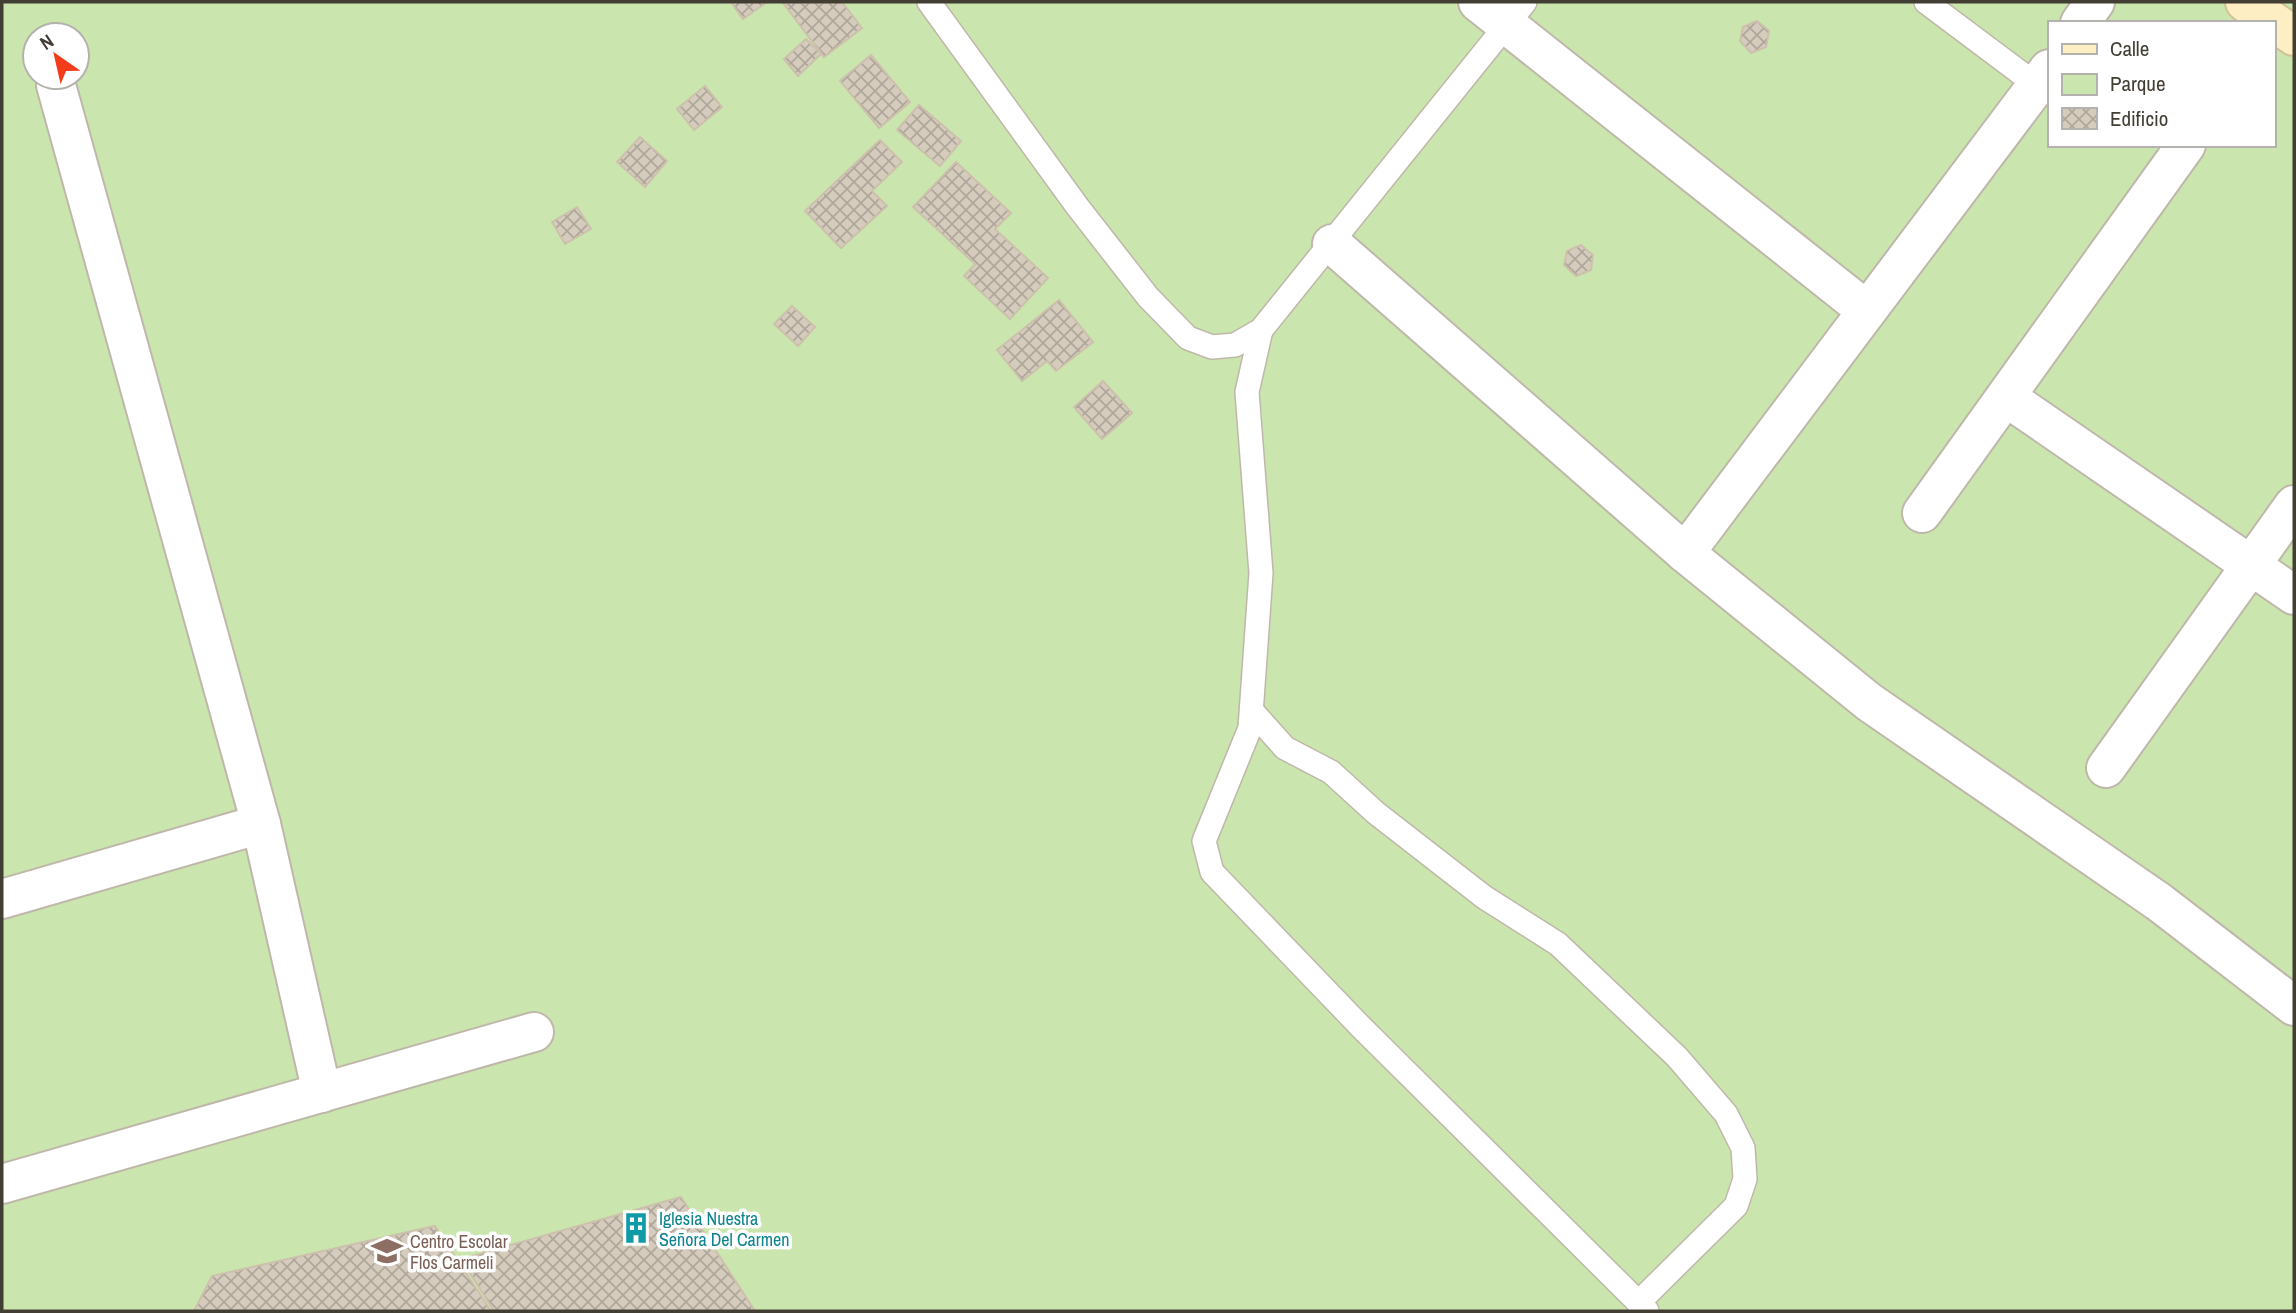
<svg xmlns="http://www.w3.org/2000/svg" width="2296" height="1313" viewBox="0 0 2296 1313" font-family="'Archivo Narrow',sans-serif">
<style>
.park{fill:#cbe5ae;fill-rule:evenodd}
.building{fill:url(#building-cross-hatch);stroke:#cdc1ad;stroke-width:2}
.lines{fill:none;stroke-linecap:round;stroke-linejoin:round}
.lane-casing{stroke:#bfb8aa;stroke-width:26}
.street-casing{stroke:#bfb8aa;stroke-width:42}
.secondary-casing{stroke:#d0c295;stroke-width:42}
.lane{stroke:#fff;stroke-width:23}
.street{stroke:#fff;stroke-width:38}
.secondary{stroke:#fdefc3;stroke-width:38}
.labels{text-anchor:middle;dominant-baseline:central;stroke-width:7;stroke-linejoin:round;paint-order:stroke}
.culture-label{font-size:18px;fill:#0d838f;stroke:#fff;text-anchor:start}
.education-label{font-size:18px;fill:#785e54;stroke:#fff;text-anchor:start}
</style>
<defs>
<pattern id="building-cross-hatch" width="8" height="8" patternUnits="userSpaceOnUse" patternTransform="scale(1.75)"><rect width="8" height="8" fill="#d6ccbd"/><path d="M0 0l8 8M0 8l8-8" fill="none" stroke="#afa79a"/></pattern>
</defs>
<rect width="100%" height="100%" fill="#f1eee4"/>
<!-- park -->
<path class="park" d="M 2,2 L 2294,2 L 2294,1311 L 2,1311 ZM 2049,23 L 2273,23 L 2273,145 L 2049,145 ZM 35,35 L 77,35 L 77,77 L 35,77 Z"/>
<!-- building -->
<g class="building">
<polygon points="731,2 767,2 743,19"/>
<polygon points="842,2 862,28 824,57 783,3"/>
<polygon points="1757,21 1769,31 1766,47 1751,53 1740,41 1743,27"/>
<polygon points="806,39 821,54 798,76 784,59"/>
<polygon points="871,55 910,102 879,128 840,81"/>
<polygon points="705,86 722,107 694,130 677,109"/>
<polygon points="919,105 961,141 940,166 897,130"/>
<polygon points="640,137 667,161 645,187 617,162"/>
<polygon points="880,140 902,162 872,191 887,206 841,248 805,211"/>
<polygon points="956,162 1011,213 995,229 1048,278 1010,319 964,276 975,264 913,207"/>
<polygon points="577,207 591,229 565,244 552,222"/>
<polygon points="1581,245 1593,255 1592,262 1591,270 1576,276 1564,265 1567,251"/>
<polygon points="1059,300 1093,342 1056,371 1047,361 1022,381 997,350"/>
<polygon points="792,306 815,327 798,346 774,324"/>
<polygon points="1103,381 1132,413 1102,439 1074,407"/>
<polygon points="681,1197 755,1311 494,1311 461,1259"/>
<polygon points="435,1226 491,1311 194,1311 212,1276"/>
</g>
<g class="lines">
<defs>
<g id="lane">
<polyline points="929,2 1077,206 1148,297 1188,338 1212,347 1235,345 1261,330 1525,2"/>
<polyline points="1926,2 2038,86"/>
<polyline points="1261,330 1247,392 1261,573 1250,728 1204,841 1212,872 1360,1026 1647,1311"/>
<polyline points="1252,711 1285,748 1331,772 1376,813 1484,897 1558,944 1677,1057 1726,1114 1743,1148 1745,1179 1736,1206 1638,1303"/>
</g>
<g id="street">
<polyline points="1478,2 1866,310"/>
<polyline points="2080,23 2095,2"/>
<polyline points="56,85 261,824 322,1093"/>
<polyline points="1332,244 1685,553 1869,702 2159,902 2294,1006"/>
<polyline points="2006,397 2294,595"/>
<polyline points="1922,513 2186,145"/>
<polyline points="1685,553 2049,69"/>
<polyline points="2106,768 2294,505"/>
<polyline points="2,899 261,824"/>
<polyline points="2,1184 534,1032"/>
</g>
<polyline id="secondary" points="2245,2 2294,36"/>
</defs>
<!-- lane casing -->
<use href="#lane" class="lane-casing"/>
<!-- street casing -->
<use href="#street" class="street-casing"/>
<!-- secondary casing -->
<use href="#secondary" class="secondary-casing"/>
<!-- lane -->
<use href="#lane" class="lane"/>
<!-- street -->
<use href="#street" class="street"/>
<!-- secondary -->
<use href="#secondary" class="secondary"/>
</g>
<!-- icons -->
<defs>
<symbol id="building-bare" viewBox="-9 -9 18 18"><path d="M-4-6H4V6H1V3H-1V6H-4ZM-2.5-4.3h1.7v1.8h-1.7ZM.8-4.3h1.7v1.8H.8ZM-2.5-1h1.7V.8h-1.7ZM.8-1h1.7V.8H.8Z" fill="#0f9aa8" stroke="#fff" stroke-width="2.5" paint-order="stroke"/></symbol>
<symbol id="school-bare" viewBox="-9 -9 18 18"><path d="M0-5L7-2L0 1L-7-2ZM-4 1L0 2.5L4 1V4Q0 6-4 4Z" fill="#8d6e63" stroke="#fff" stroke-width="2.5" paint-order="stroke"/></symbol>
</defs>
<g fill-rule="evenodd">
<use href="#building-bare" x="614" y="1206" width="44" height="44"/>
<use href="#school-bare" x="365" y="1229" width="44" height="44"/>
</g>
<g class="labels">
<!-- culture labels -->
<g class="culture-label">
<text x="659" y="1218">Iglesia Nuestra<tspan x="659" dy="21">Señora Del Carmen</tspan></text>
</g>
<!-- education labels -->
<g class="education-label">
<text x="410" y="1241">Centro Escolar<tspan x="410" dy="21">Flos Carmeli</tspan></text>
</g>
</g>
<!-- border -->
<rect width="2296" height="1313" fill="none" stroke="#433e34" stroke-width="7"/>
<!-- legend -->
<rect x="2048" y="21" width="228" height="126" fill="#ffffff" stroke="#b4b2ae" stroke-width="2"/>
<rect x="2062" y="44" width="35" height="10" fill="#fdefc3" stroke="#b4b2ae" stroke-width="2"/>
<text x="2110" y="56" font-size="21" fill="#433e34">Calle</text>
<rect x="2062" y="74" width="35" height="21" fill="#cbe5ae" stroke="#b4b2ae" stroke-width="2"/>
<text x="2110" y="91" font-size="21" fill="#433e34">Parque</text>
<rect x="2062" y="108" width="35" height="21" fill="url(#building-cross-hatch)" stroke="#b4b2ae" stroke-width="2"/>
<text x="2110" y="126" font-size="21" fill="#433e34">Edificio</text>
<!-- north arrow -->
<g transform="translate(56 56) rotate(326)"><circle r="33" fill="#ffffff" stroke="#b4b2ae" stroke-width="2"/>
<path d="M0-5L12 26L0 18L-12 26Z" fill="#f33d1a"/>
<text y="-10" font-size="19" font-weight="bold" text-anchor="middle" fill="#433e34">N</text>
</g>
</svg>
